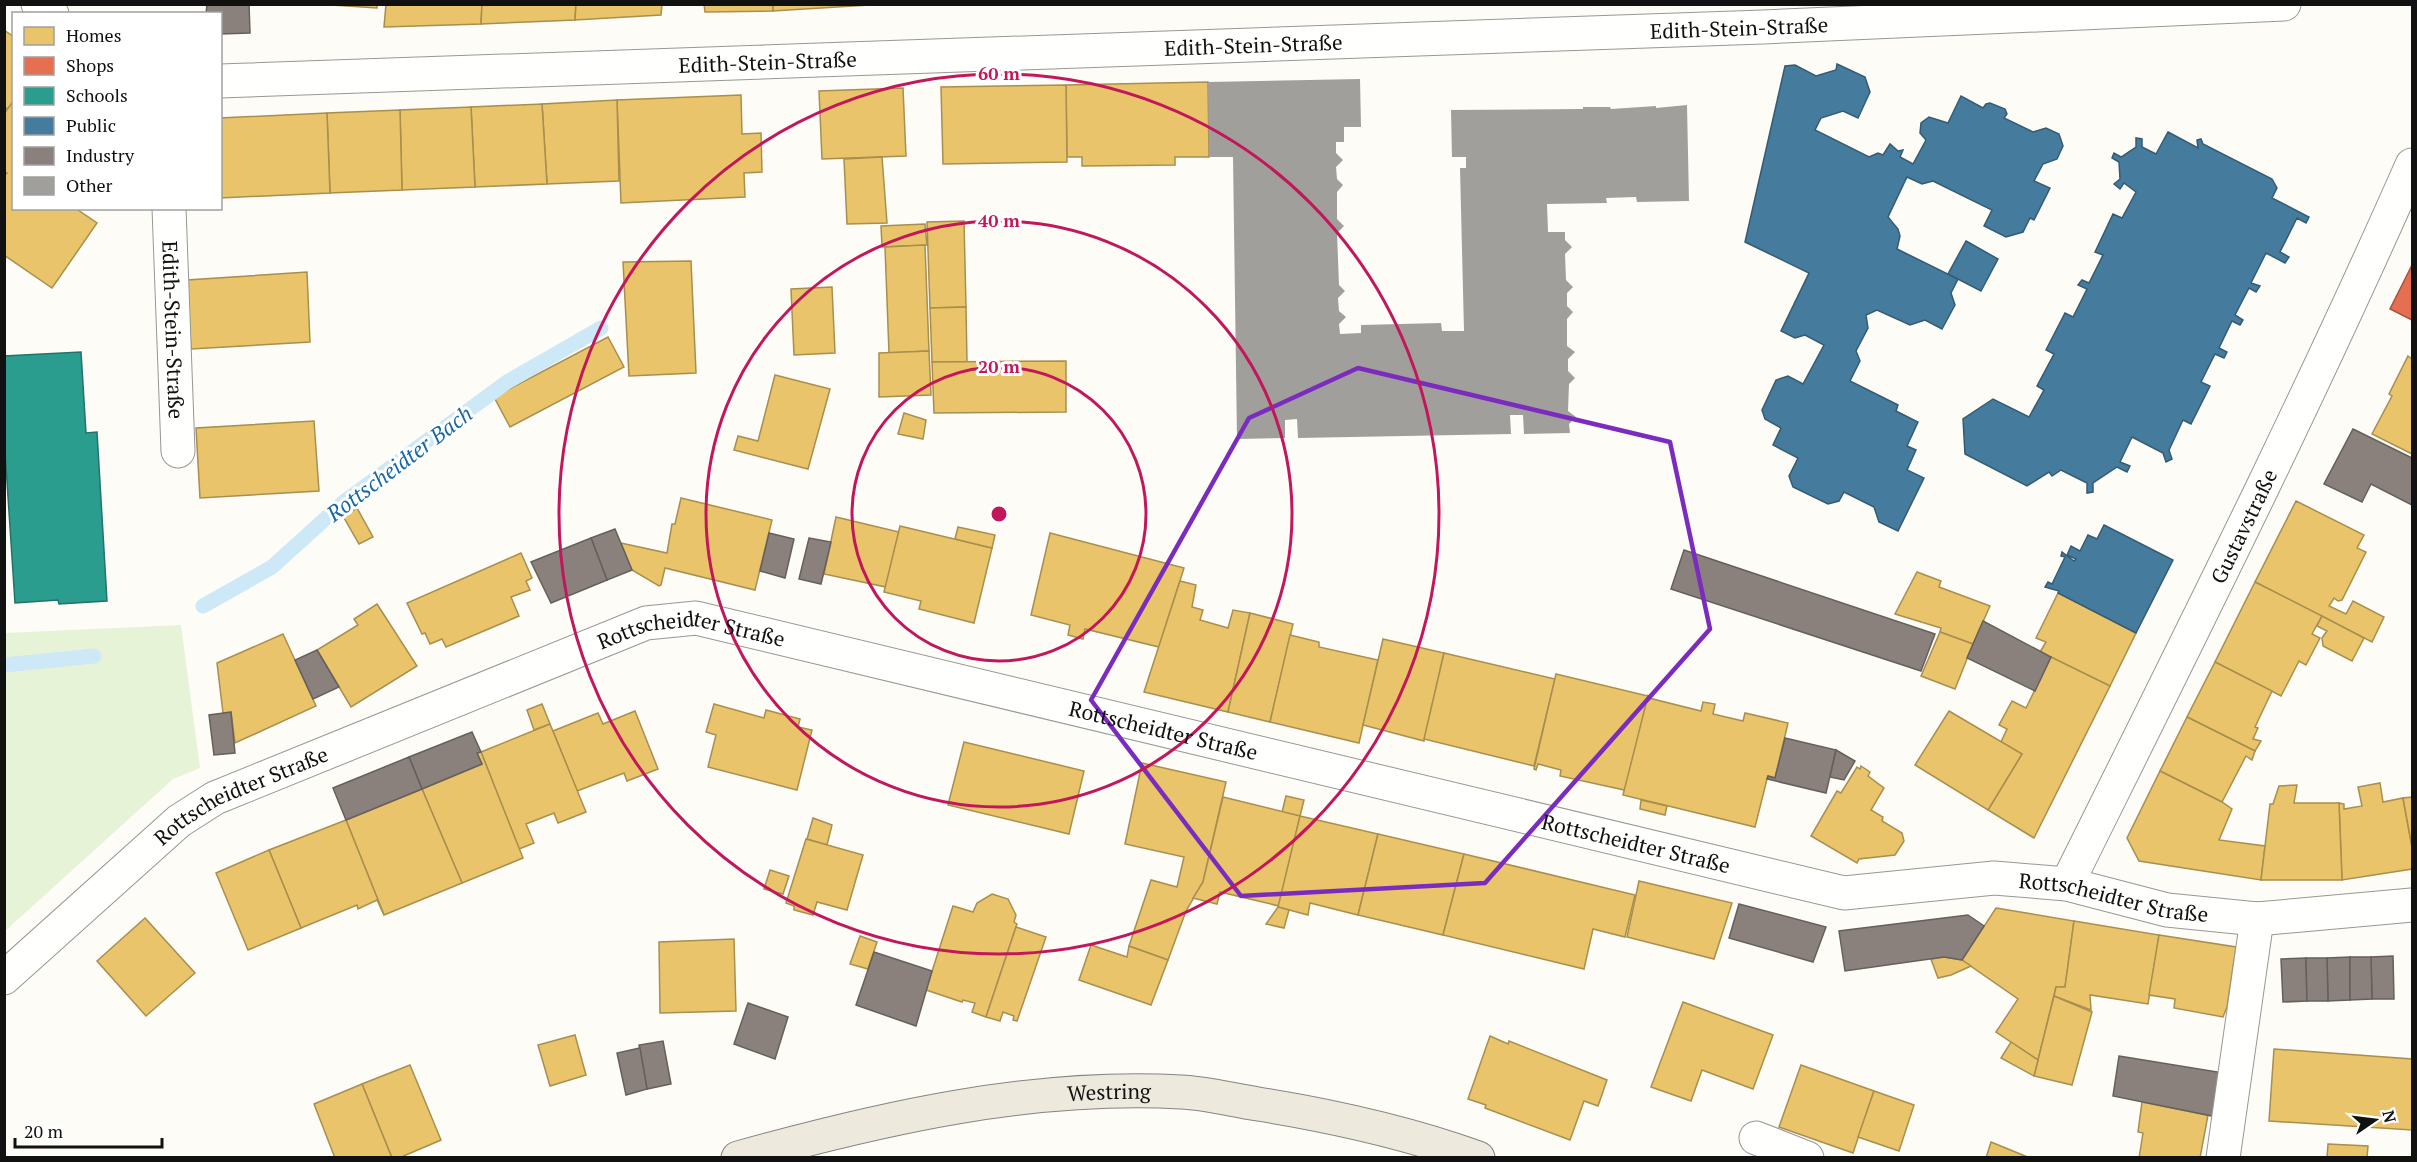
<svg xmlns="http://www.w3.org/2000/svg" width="2417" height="1162" viewBox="0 0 2417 1162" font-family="'PT Serif',serif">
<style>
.green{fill:#e7f3d7}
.homes{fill:#e9c46a;stroke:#a88e4f;stroke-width:1.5}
.shops{fill:#e76f51;stroke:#a7533e;stroke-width:1.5}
.schools{fill:#2a9d8f;stroke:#227369;stroke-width:1.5}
.public{fill:#457b9d;stroke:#355b73;stroke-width:1.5}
.industry{fill:#8a817c;stroke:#665f5c;stroke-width:1.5}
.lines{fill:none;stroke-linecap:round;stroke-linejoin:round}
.stream{stroke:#cde8f7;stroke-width:15}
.building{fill:#a19f9c}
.minor-casing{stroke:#979795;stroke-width:35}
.major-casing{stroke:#858482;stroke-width:35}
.minor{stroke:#fffffe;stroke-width:33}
.major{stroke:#ede9dc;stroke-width:33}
.marked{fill:none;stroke:#7b2cbf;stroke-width:4.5;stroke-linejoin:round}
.ring{fill:none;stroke:#c2185b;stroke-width:3}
.labels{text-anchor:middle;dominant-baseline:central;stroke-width:6;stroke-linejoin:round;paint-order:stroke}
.street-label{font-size:21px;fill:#111;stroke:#fff}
.water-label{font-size:22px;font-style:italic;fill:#1768a6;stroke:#fff}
.centre{fill:#c2185b;stroke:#fff;stroke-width:3}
.ring-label{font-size:18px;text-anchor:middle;font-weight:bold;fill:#c2185b;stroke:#fff;stroke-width:6;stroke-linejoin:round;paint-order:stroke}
</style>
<rect width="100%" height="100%" fill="#fdfcf7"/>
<!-- green -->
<polygon class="green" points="181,625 200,768 173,779 5,931 5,633"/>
<!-- homes -->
<g class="homes">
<polygon points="316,4 377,4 377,8"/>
<polygon points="386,4 482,4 481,24 384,27"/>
<polygon points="482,4 576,4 575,20 481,24"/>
<polygon points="576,4 662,4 661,15 575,20"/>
<polygon points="704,4 773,4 773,11 705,12"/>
<polygon points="773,4 886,4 773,11"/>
<polygon points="4,30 14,37 14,100 8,109 4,107"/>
<polygon points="1208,82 1209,157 1175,157 1175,165 1082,166 1082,157 1067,157 1066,85"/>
<polygon points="1066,85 1067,162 943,164 941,87"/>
<polygon points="903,88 906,156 822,159 819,91"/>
<polygon points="741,95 742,134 761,133 762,172 744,173 745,197 621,203 617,100"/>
<polygon points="14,100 14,208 75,208 97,223 52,288 4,255 4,176 7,173 4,171 4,114"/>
<polygon points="617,100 619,181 547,184 542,104"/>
<polygon points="542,104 547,184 475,187 471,107"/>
<polygon points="471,107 475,187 402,190 400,110"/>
<polygon points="400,110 402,190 330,193 327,113"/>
<polygon points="327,113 330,193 220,198 220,118"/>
<polygon points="882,157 887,223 847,224 844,159"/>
<polygon points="964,221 966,307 930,308 927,222"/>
<polygon points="925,224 927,245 882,247 881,226"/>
<polygon points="925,245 929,351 889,353 885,247"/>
<polygon points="691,261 696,373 629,376 623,262"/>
<polygon points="307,272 310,342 191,349 187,280"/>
<polygon points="832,287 835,353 794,355 791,289"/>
<polygon points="966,307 967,362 932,362 930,308"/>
<polygon points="608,337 624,367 510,427 494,397"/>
<polygon points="929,351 931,395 879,397 879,353"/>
<polygon points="2408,356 2412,359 2412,454 2372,434 2392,396 2389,394"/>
<polygon points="1066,361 1066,412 934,413 932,362"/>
<polygon points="775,375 830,389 808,469 734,450 738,436 758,441"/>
<polygon points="904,413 926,420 923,439 898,434"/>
<polygon points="314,421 319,491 200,498 196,428"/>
<polygon points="681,498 772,520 755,590 665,568 661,585 659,586 632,570 621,543 667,553 672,524 675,524"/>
<polygon points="2296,501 2364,535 2357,548 2366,552 2342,600 2338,601 2334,598 2329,606 2346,614 2353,601 2384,617 2372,642 2255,582"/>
<polygon points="357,508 373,537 359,544 343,516"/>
<polygon points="836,517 899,532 886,587 824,574"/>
<polygon points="900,526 992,548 974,623 919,609 921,601 884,592"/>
<polygon points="958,527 995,535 992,548 955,539"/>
<polygon points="1050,533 1184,568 1159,647 1085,629 1083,639 1068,635 1070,625 1031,615"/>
<polygon points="521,553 532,578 526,581 530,590 511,597 519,616 446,647 442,639 430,644 425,633 422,634 407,603"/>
<polygon points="1917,572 1941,581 1939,587 1990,606 1973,644 1940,632 1941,628 1895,614"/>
<polygon points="1180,581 1196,585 1192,607 1203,610 1200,620 1228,628 1233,610 1250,613 1228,712 1144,692"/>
<polygon points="2255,582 2322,616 2312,634 2320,638 2306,665 2299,661 2281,696 2215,662"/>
<polygon points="2058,593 2136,633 2110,686 2040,652 2046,642 2036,638"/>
<polygon points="377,604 417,666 351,707 317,650 358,625 354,619"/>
<polygon points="1250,613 1293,624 1270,722 1228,712"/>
<polygon points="2322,616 2364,638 2352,661 2323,646 2322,638 2327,631 2317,626"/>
<polygon points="1940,632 1973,644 1955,689 1921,676"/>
<polygon points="283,634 316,706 235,743 231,712 223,713 217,663"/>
<polygon points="1290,635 1319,642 1319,647 1378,660 1359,743 1270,722"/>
<polygon points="1383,639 1444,653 1424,741 1363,725"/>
<polygon points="1444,653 1555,679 1534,766 1424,739"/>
<polygon points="2051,657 2110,686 2034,838 1988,810 2022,754 2001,742 2007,729 1999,725 2012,701 2026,708"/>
<polygon points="2215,662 2272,691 2255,727 2258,728 2253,739 2261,741 2255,751 2187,717"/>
<polygon points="1556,674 1648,696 1625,792 1624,790 1560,776 1561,770 1538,764 1536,770 1534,769"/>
<polygon points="1648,696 1649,698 1701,711 1703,702 1715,704 1713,714 1743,721 1745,713 1788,723 1775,778 1768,776 1767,779 1755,827 1623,795"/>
<polygon points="542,704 550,724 534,730 527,710"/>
<polygon points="714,704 764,718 766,710 800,719 798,727 812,730 797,790 708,767 716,735 706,732"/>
<polygon points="635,711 658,769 627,781 624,773 577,791 553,731 598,713 603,724"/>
<polygon points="1949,711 2022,754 1988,810 1915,765"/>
<polygon points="2187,717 2255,751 2252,760 2246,756 2222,802 2160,771"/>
<polygon points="550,724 586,812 558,823 554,813 526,824 534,843 519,849 481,752"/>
<polygon points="964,742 1084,771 1069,834 948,805"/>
<polygon points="481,752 523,858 462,883 422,789 482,764 477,753"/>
<polygon points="1142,763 1226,782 1203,882 1186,911 1168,960 1129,946 1151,880 1177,887 1184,857 1125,844"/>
<polygon points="1861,766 1870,772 1868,776 1884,788 1871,810 1883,817 1882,821 1902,833 1904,841 1895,855 1859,859 1857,863 1811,836 1837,791 1841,793 1857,767 1860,769"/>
<polygon points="2160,771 2222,802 2232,809 2219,840 2265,846 2261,880 2139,861 2127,838"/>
<polygon points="2380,783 2383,802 2403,798 2412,847 2412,869 2342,880 2339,803 2344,804 2344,809 2362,806 2358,787"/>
<polygon points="2297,785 2294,803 2339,803 2342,880 2261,880 2270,804 2273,804 2279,786"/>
<polygon points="422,789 462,883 384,915 346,820"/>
<polygon points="1286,796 1304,800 1300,816 1282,812"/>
<polygon points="1223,797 1300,816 1279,906 1220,892 1217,904 1193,898 1203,882"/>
<polygon points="2412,797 2412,847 2403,798"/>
<polygon points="1641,800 1667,806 1665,815 1640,809"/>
<polygon points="1300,816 1378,834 1358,915 1310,903 1308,915 1278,907"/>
<polygon points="813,818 832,825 827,845 807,839"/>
<polygon points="346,820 384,915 377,900 358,909 357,905 301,928 269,850"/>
<polygon points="1378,834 1464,854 1443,935 1358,915"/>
<polygon points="806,839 863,855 847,910 817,902 813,915 794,910 794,906 786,903"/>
<polygon points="269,850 301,928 248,950 216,873"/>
<polygon points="1464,854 1635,895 1625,937 1593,929 1584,969 1443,935"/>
<polygon points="770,870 789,876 783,894 764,889"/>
<polygon points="1639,881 1732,903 1714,959 1627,937"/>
<polygon points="992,894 1008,899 1016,915 1014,922 1017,924 986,1017 972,1012 975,1003 963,1000 962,1002 926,990 953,906 973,912 977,903"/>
<polygon points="1278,907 1289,910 1284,928 1266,924"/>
<polygon points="1996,908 2074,921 2065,987 2056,987 2038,1060 1996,1032 2018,999 1962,960"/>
<polygon points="145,918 195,973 146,1016 97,961"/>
<polygon points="2074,921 2159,935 2148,1004 2090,995 2091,1010 2054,996 2056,987 2065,987"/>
<polygon points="1016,927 1046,937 1017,1021 1013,1020 1014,1016 1003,1012 1000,1021 986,1017"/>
<polygon points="2159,935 2236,947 2227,1007 2223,1017 2174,1008 2175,999 2149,995"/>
<polygon points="860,936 877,942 868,969 850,964"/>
<polygon points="734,939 736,1011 660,1013 659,942"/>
<polygon points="1091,945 1127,957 1129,946 1168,960 1151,1005 1079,980"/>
<polygon points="1944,957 1962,960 1971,966 1951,975 1938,978 1931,959"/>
<polygon points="2054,996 2092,1012 2072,1085 2034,1076"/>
<polygon points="1683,1002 1773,1035 1753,1089 1702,1070 1691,1101 1651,1087"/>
<polygon points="575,1035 586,1075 550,1086 538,1045"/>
<polygon points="1490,1036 1508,1044 1509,1041 1607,1080 1598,1106 1584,1101 1570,1140 1485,1108 1486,1105 1468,1099"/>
<polygon points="2011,1042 2038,1060 2034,1076 2001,1058"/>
<polygon points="2274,1049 2412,1059 2412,1130 2269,1121"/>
<polygon points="410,1065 441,1140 399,1158 392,1158 362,1084"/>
<polygon points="1801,1065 1874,1091 1853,1153 1779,1127"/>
<polygon points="362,1084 392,1158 335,1158 314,1104"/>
<polygon points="1874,1091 1914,1105 1899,1151 1858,1137"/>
<polygon points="2142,1102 2208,1115 2200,1158 2139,1158 2143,1133 2138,1132"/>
<polygon points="1991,1142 2030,1158 1986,1158"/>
<polygon points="2328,1144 2368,1146 2367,1158 2327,1158"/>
</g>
<!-- shops -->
<polygon class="shops" points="2412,265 2412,320 2390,309"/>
<!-- schools -->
<polygon class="schools" points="81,352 86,433 97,432 107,601 59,604 58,600 15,603 4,436 4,356"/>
<!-- public -->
<g class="public">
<polygon points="1837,64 1865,77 1870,92 1858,118 1843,111 1821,118 1815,130 1869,157 1878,153 1883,155 1890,144 1898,151 1903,150 1900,157 1913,164 1926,140 1920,133 1921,123 1929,117 1948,123 1961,96 1983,108 1986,104 1990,103 2005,109 2007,114 2004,118 2033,132 2046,128 2059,134 2063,146 2057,159 2043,164 2034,181 2050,188 2034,220 2030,218 2023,232 2006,237 1984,226 1992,210 1933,181 1922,184 1907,177 1888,217 1898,229 1900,236 1897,249 1958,279 1951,293 1955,305 1942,329 1925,320 1910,325 1877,310 1866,315 1868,328 1856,351 1860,361 1850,381 1898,405 1896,411 1918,422 1907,446 1916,450 1907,470 1924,478 1898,531 1879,522 1874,507 1844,492 1839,501 1828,504 1793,487 1789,476 1798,458 1773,445 1781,428 1765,419 1762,410 1776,380 1788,376 1803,384 1824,345 1805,335 1795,338 1781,331 1809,273 1745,242 1785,66 1795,65 1816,76 1836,70"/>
<polygon points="2168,132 2198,148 2197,140 2201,139 2203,144 2272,179 2277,188 2272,198 2309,217 2306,223 2297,218 2280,252 2289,257 2285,263 2266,253 2251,283 2260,286 2256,292 2249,288 2235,315 2243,320 2240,325 2232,321 2219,348 2227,352 2224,358 2215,354 2201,382 2210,386 2191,424 2183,420 2169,450 2172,459 2166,462 2163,453 2132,437 2120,462 2130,466 2127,472 2117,467 2093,483 2093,492 2087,493 2087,483 2061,470 2052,476 2049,472 2027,486 1965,454 1963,419 1993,399 2029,417 2044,390 2037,386 2054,354 2046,350 2065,313 2073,317 2087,289 2078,285 2082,280 2089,283 2103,255 2095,252 2113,214 2122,218 2136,192 2124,183 2120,189 2114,184 2120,179 2119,162 2112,158 2114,153 2121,157 2136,147 2136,138 2142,139 2142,147 2156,154"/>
<polygon points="1966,241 1998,259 1981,291 1948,274"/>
<polygon points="2104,525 2173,560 2136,633 2058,593 2059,591 2045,587 2048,582 2052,584 2065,557 2061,556 2062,552 2074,561 2076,559 2067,555 2071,546 2080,551 2088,535 2097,539"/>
</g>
<!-- industry -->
<g class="industry">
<polygon points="207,4 249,4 250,33 220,34 220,14 206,14"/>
<polygon points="2353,429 2412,458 2412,505 2371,484 2362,502 2324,484"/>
<polygon points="615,529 632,570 607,580 591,538"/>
<polygon points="769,533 794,539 785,578 760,571"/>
<polygon points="591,538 607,580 551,603 531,562"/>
<polygon points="809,538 831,542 821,584 799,579"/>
<polygon points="1684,550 1935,634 1921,671 1671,589"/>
<polygon points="1983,621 2051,657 2035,691 1967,658"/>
<polygon points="317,650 339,687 313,699 295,660"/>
<polygon points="231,712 235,753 214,755 209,715"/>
<polygon points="472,732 481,752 477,753 482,764 422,789 409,757"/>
<polygon points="1785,738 1836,750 1826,793 1767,779 1768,776 1775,778"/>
<polygon points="1836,750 1855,761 1844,780 1830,777"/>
<polygon points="409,757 422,789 346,820 333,788"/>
<polygon points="1739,904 1826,927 1813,962 1729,938"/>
<polygon points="1968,915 1984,926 1962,960 1944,957 1845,971 1839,931"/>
<polygon points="874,952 932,971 916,1026 856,1005"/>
<polygon points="2393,956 2394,999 2372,999 2371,957"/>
<polygon points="2350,957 2350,1000 2328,1001 2327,958"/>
<polygon points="2350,957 2371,957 2372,999 2350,1000"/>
<polygon points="2306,958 2307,1001 2283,1002 2281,959"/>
<polygon points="2306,958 2327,958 2328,1001 2307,1001"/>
<polygon points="748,1003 788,1017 775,1059 734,1044"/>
<polygon points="663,1041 671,1084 647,1089 639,1045"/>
<polygon points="640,1048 647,1089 626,1095 617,1053"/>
<polygon points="2119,1056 2224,1073 2217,1117 2113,1096"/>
</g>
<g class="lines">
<!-- stream -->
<g class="stream">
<polyline points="203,606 272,567 345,501 507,382 601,328"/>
<polyline points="4,665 94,656"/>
</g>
</g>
<!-- building -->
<polygon class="building" points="1360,79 1361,127 1344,127 1344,142 1336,142 1336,153 1343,160 1336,167 1337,179 1343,185 1337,192 1337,219 1344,226 1337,233 1339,285 1345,291 1338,298 1339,311 1346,317 1339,324 1340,334 1361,333 1361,325 1441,323 1442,331 1464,331 1460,168 1466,168 1466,157 1452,157 1451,110 1583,109 1583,107 1610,107 1611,109 1656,106 1656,108 1687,105 1689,201 1637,202 1636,197 1606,198 1607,203 1547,204 1548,232 1565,232 1565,240 1572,247 1565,254 1566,280 1573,287 1567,293 1567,306 1573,312 1567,319 1567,346 1575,352 1568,359 1568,371 1575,378 1569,384 1568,411 1576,417 1569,424 1570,433 1524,434 1523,415 1510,415 1511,434 1298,438 1297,419 1285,420 1285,438 1237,439 1233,157 1209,157 1208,82"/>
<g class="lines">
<defs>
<g id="minor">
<polyline points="38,4 52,14"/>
<path id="s1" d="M 220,81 L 1763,27 L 2284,4"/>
<path id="s2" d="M 169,208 L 178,451"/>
<path id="s3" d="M 2067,884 C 2185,646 2305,408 2412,165"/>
<path id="s4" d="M 4,978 L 179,821 L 215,798 L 646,623 L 696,618 L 1844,893 L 1994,878 L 2067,884 L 2167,910 L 2257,919 L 2412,905"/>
<polyline points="1756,1138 1807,1158"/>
<polyline points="2223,1158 2257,919"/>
</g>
<g id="major">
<path id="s5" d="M 738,1158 C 882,1118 1031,1084 1181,1092 C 1207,1093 1232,1100 1258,1104 C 1333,1116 1406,1132 1478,1158"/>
</g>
</defs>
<!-- minor casing -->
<use href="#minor" class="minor-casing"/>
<!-- major casing -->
<use href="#major" class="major-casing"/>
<!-- minor -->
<use href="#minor" class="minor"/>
<!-- major -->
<use href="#major" class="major"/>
</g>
<!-- marked area -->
<path class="marked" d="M 1358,368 L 1670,442 L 1710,629 L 1485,883 L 1241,896 L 1091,700 L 1249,418 Z"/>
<!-- distance rings -->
<g class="ring">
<circle cx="999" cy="514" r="147"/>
<circle cx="999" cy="514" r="293"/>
<circle cx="999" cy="514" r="440"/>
</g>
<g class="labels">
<!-- street labels -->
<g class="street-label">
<text stroke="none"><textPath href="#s1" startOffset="1520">Edith-Stein-Straße</textPath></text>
<text stroke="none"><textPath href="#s1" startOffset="1034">Edith-Stein-Straße</textPath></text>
<text stroke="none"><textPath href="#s1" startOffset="548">Edith-Stein-Straße</textPath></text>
<text stroke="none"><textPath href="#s2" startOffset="122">Edith-Stein-Straße</textPath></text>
<text stroke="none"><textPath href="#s3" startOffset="399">Gustavstraße</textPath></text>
<text stroke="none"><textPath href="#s4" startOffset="788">Rottscheidter Straße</textPath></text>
<text stroke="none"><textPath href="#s4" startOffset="1274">Rottscheidter Straße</textPath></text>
<text stroke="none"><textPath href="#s4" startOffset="302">Rottscheidter Straße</textPath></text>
<text stroke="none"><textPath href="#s4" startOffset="1760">Rottscheidter Straße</textPath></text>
<text stroke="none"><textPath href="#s4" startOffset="2246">Rottscheidter Straße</textPath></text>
<text stroke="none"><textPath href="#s5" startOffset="378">Westring</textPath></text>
</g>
<!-- water labels -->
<g class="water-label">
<text transform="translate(399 463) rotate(-37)">Rottscheidter Bach</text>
</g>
</g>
<circle cx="999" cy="514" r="9" class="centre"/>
<g class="ring-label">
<text x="999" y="80">60 m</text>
<text x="999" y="227">40 m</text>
<text x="999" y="373">20 m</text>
</g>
<!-- border -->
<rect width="2417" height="1162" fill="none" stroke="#111111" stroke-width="12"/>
<!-- legend -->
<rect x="12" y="12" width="210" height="198" fill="#ffffff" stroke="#a0a0a0" stroke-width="1.5"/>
<rect x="24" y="27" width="30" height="18" fill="#e9c46a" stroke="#a0a0a0" stroke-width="1.5"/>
<text x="66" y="42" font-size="18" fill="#111111">Homes</text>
<rect x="24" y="57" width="30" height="18" fill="#e76f51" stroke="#a0a0a0" stroke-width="1.5"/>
<text x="66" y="72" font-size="18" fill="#111111">Shops</text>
<rect x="24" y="87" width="30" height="18" fill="#2a9d8f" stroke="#a0a0a0" stroke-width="1.5"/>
<text x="66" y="102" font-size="18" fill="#111111">Schools</text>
<rect x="24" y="117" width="30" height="18" fill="#457b9d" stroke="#a0a0a0" stroke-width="1.5"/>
<text x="66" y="132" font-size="18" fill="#111111">Public</text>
<rect x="24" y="147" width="30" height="18" fill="#8a817c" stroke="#a0a0a0" stroke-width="1.5"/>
<text x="66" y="162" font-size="18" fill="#111111">Industry</text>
<rect x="24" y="177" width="30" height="18" fill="#a19f9c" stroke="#a0a0a0" stroke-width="1.5"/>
<text x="66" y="192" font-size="18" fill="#111111">Other</text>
<!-- north arrow -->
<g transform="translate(2375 1120) rotate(76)" stroke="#ffffff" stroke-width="4.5" paint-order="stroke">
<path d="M0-4.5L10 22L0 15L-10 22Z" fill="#111111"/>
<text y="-9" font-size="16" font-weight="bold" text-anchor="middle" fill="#111111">N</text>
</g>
<!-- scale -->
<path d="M15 1138v9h147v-9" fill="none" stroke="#111111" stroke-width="3"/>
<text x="24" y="1138" font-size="18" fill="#111111" stroke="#ffffff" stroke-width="4.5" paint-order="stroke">20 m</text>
</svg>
